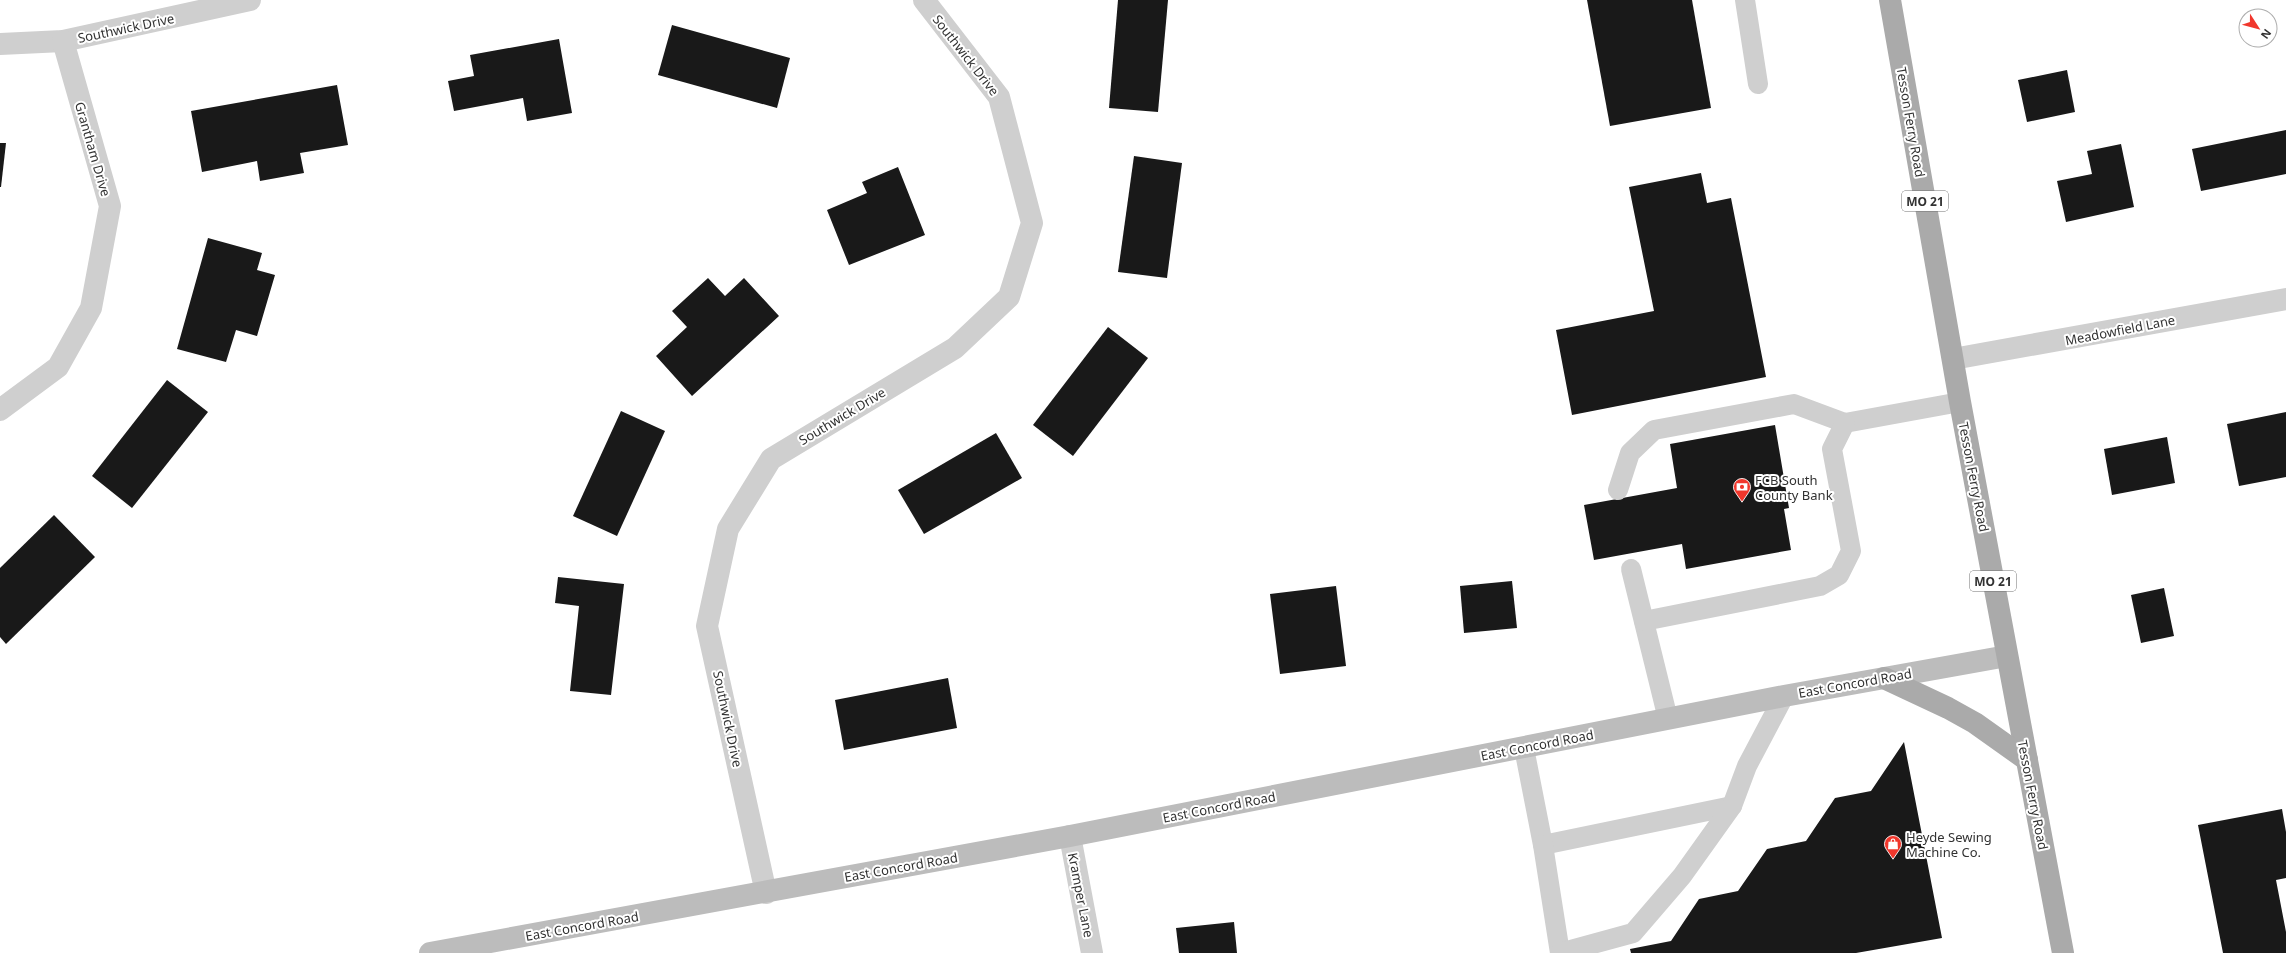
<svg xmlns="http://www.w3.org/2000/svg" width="2286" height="953" viewBox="0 0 2286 953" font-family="'Noto Sans',sans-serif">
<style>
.building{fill:#191919}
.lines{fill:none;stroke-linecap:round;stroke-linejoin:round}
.lane{stroke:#cfcfcf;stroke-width:20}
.street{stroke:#cfcfcf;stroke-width:22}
.secondary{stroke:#bcbcbc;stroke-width:22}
.primary{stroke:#aaa;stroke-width:22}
.labels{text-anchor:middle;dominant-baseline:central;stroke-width:4;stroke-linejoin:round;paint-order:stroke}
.shield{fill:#fff;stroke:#707070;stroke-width:1}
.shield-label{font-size:12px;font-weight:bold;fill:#323232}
.street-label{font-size:13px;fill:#323232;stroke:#fff}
.poi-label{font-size:13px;fill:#323232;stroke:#fff;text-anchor:start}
</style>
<rect width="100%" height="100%" fill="#fff"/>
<!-- building -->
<g class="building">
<polygon points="1118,0 1168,0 1158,112 1109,108"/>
<polygon points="1587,0 1692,0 1711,108 1610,126"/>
<polygon points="672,25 790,58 777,108 658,75"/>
<polygon points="559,39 572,113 527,121 523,98 454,111 448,81 474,76 470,55"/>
<polygon points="2067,70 2075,112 2027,122 2018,80"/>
<polygon points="337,85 348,145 300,153 304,173 260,181 257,161 202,172 191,111"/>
<polygon points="2286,130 2286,174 2201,191 2192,149"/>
<polygon points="0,143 6,143 1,187 0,187"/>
<polygon points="2121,144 2134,207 2066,222 2057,181 2092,174 2087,151"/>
<polygon points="1134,156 1182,163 1167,278 1118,272"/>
<polygon points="898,167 925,235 849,265 827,210 867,193 862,182"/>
<polygon points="1701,173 1707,203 1731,198 1766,377 1572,415 1556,330 1654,311 1629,187"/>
<polygon points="208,238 262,253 257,270 275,275 257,336 236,330 226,362 177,349"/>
<polygon points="708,278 725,296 744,278 779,316 692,396 656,356 687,327 672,311"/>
<polygon points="1108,327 1148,358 1073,456 1033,425"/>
<polygon points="167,380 208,412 132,508 92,476"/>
<polygon points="621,411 665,431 617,536 573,516"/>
<polygon points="2286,412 2286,477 2239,486 2227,424"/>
<polygon points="1775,425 1789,508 1784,509 1791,550 1686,569 1682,544 1594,560 1584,505 1677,488 1670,444"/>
<polygon points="996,433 1022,478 924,534 898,490"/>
<polygon points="2167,437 2175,483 2112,495 2104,449"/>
<polygon points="54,515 95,557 6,644 0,637 0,568"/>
<polygon points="558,577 624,584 611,695 570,691 579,606 555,603"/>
<polygon points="1512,581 1517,628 1464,633 1460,586"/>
<polygon points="1336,586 1346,666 1280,674 1270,594"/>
<polygon points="2164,588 2174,636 2141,643 2131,595"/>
<polygon points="948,678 957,728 844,750 835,700"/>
<polygon points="1904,742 1942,938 1856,953 1631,953 1630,949 1671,941 1699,899 1738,891 1767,849 1806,841 1835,798 1871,791"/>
<polygon points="2282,809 2286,832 2286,878 2276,880 2286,932 2286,953 2223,953 2198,825"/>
<polygon points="1234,922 1237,953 1179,953 1176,928"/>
</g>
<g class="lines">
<!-- lane -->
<g class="lane">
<polyline points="1745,0 1758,84"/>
<polyline points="1618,490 1630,453 1654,430 1794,404 1845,423 1960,402"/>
<polyline points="1631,569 1668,719"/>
<polyline points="1644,621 1820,586 1839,575 1851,551 1832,449 1845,423"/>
<polyline points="1524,748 1543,845 1732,806"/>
<polyline points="1543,845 1560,953"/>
<polyline points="1560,953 1633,933 1682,876 1732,806 1747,766 1784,696"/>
</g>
<!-- street -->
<g class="street">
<polyline points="0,44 63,41 250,0"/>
<polyline points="1953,359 2286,299"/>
<polyline points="0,410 58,367 91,308 110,206 63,41"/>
<polyline points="1070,836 1092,953"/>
<polyline points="766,893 707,626 728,529 771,459 955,348 1009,297 1032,223 999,97 924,0"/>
</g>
<!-- secondary -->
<polyline class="secondary" points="430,953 1070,836 1784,696 2007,656"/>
<!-- primary -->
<g class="primary">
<polyline points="1890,0 1960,402 2063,953"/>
<polyline points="1884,678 1948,708 1975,723 2027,760"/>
</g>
</g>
<!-- icons -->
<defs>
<symbol id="bank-pin" viewBox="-11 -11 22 30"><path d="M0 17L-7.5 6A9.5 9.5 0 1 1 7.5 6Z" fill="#f1372c" stroke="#fff"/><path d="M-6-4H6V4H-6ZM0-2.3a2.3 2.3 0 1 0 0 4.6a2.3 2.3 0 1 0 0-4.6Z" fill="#fff"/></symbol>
<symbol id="shop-pin" viewBox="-11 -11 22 30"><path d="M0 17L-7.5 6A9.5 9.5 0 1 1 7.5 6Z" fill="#f1372c" stroke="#fff"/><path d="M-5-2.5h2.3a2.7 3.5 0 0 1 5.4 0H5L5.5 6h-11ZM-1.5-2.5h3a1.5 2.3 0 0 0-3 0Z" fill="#fff"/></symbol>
</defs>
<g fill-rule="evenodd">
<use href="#bank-pin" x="1732" y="477" width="20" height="27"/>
<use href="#shop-pin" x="1883" y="834" width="20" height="27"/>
</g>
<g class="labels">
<!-- shield labels -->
<g class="shield">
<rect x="1902" y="191" width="46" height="20" rx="3"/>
<rect x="1970" y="571" width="46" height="20" rx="3"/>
</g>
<g class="shield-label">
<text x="1925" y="201">MO 21</text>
<text x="1993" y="581">MO 21</text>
</g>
<!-- street labels -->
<g class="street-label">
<text transform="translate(126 28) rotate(-12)">Southwick Drive</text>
<text transform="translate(966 55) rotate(52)">Southwick Drive</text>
<text transform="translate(1911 122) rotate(80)">Tesson Ferry Road</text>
<text transform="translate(93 149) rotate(74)">Grantham Drive</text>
<text transform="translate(2120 330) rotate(-11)">Meadowfield Lane</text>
<text transform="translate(842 416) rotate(-31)">Southwick Drive</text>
<text transform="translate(1974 477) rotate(79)">Tesson Ferry Road</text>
<text transform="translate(1855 683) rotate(-10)">East Concord Road</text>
<text transform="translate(728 719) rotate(78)">Southwick Drive</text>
<text transform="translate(1537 745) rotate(-11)">East Concord Road</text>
<text transform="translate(2033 795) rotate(79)">Tesson Ferry Road</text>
<text transform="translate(1219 807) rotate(-11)">East Concord Road</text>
<text transform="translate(901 867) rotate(-10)">East Concord Road</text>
<text transform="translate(1081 895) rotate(79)">Kramper Lane</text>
<text transform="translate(582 926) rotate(-10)">East Concord Road</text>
</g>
<!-- poi labels -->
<g class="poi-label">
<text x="1755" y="480">FCB South<tspan x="1755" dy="15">County Bank</tspan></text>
<text x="1906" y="837">Heyde Sewing<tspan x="1906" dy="15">Machine Co.</tspan></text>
</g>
</g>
<!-- north arrow -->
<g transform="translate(2258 28) rotate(126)"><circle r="19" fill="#ffffff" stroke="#adadad"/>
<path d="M0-3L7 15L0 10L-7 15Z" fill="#f1372c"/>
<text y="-6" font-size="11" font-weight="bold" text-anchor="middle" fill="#323232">N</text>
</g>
</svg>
